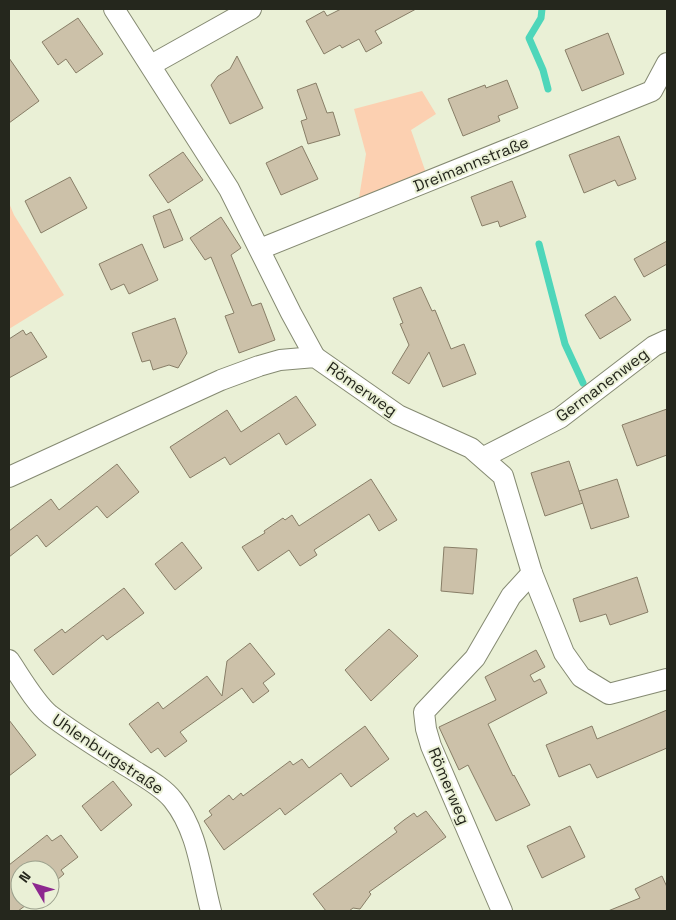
<svg xmlns="http://www.w3.org/2000/svg" width="676" height="920" viewBox="0 0 676 920" font-family="'Space Grotesk',sans-serif">
<style>
.green{fill:#fcd0b1}
.lines{fill:none;stroke-linecap:round;stroke-linejoin:round}
.stream{stroke:#4ed6ba;stroke-width:7}
.building{fill:#ccc1a9;stroke:#887e67}
.minor-casing{stroke:#858a72;stroke-width:22}
.minor{stroke:#fff;stroke-width:20}
.labels{text-anchor:middle;dominant-baseline:central;stroke-width:4;stroke-linejoin:round;paint-order:stroke}
.street-label{font-size:16px;fill:#25271d;stroke:#eaf0d6}
</style>
<rect width="100%" height="100%" fill="#eaf0d6"/>
<!-- green -->
<g class="green">
<polygon points="422,91 436,114 411,130 426,173 359,198 366,154 354,109"/>
<polygon points="9,203 14,215 64,295 9,329"/>
</g>
<g class="lines">
<!-- stream -->
<g class="stream">
<polyline points="542,9 541,18 529,38 543,70 548,89"/>
<polyline points="539,244 565,344 583,383"/>
</g>
</g>
<!-- building -->
<g class="building">
<polygon points="341,9 416,9 375,31 382,43 366,52 359,39 342,48 340,45 324,54 306,21 324,11 327,16"/>
<polygon points="78,18 103,54 76,73 66,59 58,65 42,42"/>
<polygon points="608,33 624,74 582,91 565,50"/>
<polygon points="237,56 263,108 230,124 211,85 218,76 230,69"/>
<polygon points="9,58 39,101 9,123"/>
<polygon points="507,80 518,108 498,116 500,121 463,136 448,99 485,85 486,88"/>
<polygon points="316,83 327,113 333,112 340,135 308,144 301,121 307,119 297,90"/>
<polygon points="619,136 636,179 618,186 615,180 584,193 569,155"/>
<polygon points="302,146 318,179 281,195 266,163"/>
<polygon points="183,152 203,180 168,203 149,175"/>
<polygon points="70,177 87,208 41,233 25,201"/>
<polygon points="512,181 526,217 500,227 498,221 482,226 471,197"/>
<polygon points="170,209 183,240 164,248 153,216"/>
<polygon points="221,217 241,248 231,255 252,306 261,303 275,340 239,353 225,316 234,313 211,257 205,260 190,238"/>
<polygon points="667,241 667,264 644,277 634,259"/>
<polygon points="142,244 158,280 129,294 124,284 111,290 99,264"/>
<polygon points="421,287 432,311 435,310 451,349 464,344 476,374 443,387 429,352 409,384 392,373 409,345 400,324 403,323 393,298"/>
<polygon points="615,296 631,320 600,339 585,315"/>
<polygon points="175,318 187,353 178,368 169,365 153,370 150,360 142,362 132,333"/>
<polygon points="23,330 26,335 31,332 47,357 9,378 9,339"/>
<polygon points="296,396 316,425 286,445 279,433 230,465 225,457 190,478 170,447 227,410 241,432"/>
<polygon points="667,409 667,455 637,466 622,425"/>
<polygon points="569,461 583,503 545,516 531,473"/>
<polygon points="117,464 139,492 107,518 97,506 46,547 37,535 9,557 9,531 51,499 59,510"/>
<polygon points="371,479 397,520 379,531 369,514 314,550 317,555 300,566 289,550 258,571 242,547 265,533 264,531 283,518 285,520 292,515 299,526"/>
<polygon points="617,479 629,517 591,529 579,491"/>
<polygon points="182,542 202,568 175,590 155,564"/>
<polygon points="444,547 477,549 473,594 441,591"/>
<polygon points="637,577 648,612 610,625 606,614 580,622 573,599"/>
<polygon points="124,588 144,613 107,640 103,635 53,675 34,650 62,629 65,633"/>
<polygon points="389,629 418,656 371,701 345,670"/>
<polygon points="250,643 275,674 263,683 269,691 253,703 242,688 180,732 187,741 165,757 158,748 151,753 129,724 158,702 163,709 207,676 222,696 227,661"/>
<polygon points="536,650 545,667 530,675 534,682 540,679 547,693 488,724 513,776 514,775 530,805 496,821 468,765 459,770 439,727 496,700 485,677"/>
<polygon points="667,710 667,748 597,778 590,764 559,777 546,745 592,726 597,739"/>
<polygon points="9,720 36,755 9,776"/>
<polygon points="365,726 389,759 351,787 341,773 285,815 280,808 224,850 204,821 212,815 209,811 229,795 233,800 241,793 243,796 290,761 293,765 302,759 309,768"/>
<polygon points="113,781 132,805 101,831 82,806"/>
<polygon points="426,811 446,837 369,892 371,894 360,909 353,908 349,911 326,911 313,894 397,832 394,828 404,820 414,813 417,817"/>
<polygon points="570,826 585,857 542,878 527,846"/>
<polygon points="47,835 52,841 61,835 78,857 61,870 64,874 50,886 50,870 20,870 20,900 33,900 18,911 9,911 9,865"/>
<polygon points="662,876 667,887 667,911 608,911 640,898 635,889"/>
</g>
<g class="lines">
<defs>
<g id="minor">
<polyline points="114,9 229,189 291,313 315,357"/>
<polyline points="151,65 251,9"/>
<polyline points="260,249 652,91 667,63"/>
<polyline points="484,457 560,418 654,346 667,340"/>
<polyline points="9,477 221,380 259,366 280,360 315,357 398,415 471,448 503,476 532,573 564,653 581,677 609,694 667,679"/>
<path d="M 9,660 C 20,676 35,703 50,715 C 75,734 103,751 130,768 C 144,777 163,787 173,800 C 198,831 201,874 211,911"/>
<polyline points="502,911 431,746 426,729 424,712 475,658 511,596 532,573"/>
</g>
</defs>
<!-- minor casing -->
<use href="#minor" class="minor-casing"/>
<!-- minor -->
<use href="#minor" class="minor"/>
</g>
<g class="labels">
<!-- street labels -->
<g class="street-label">
<text transform="translate(471 164) rotate(-22)">Dreimannstraße</text>
<text transform="translate(602 385) rotate(-37)">Germanenweg</text>
<text transform="translate(362 389) rotate(35)">Römerweg</text>
<text transform="translate(108 754) rotate(34)">Uhlenburgstraße</text>
<text transform="translate(449 786) rotate(67)">Römerweg</text>
</g>
</g>
<!-- border -->
<rect width="676" height="920" fill="none" stroke="#25271d" stroke-width="20"/>
<!-- north arrow -->
<g transform="translate(35 885) rotate(308)"><circle r="24" fill="#eaf0d6" stroke="#9ba08c"/>
<path d="M0-4L9 19L0 12L-9 19Z" fill="#8d288f"/>
<text y="-8" font-size="14" font-weight="bold" text-anchor="middle" fill="#25271d">N</text>
</g>
</svg>
